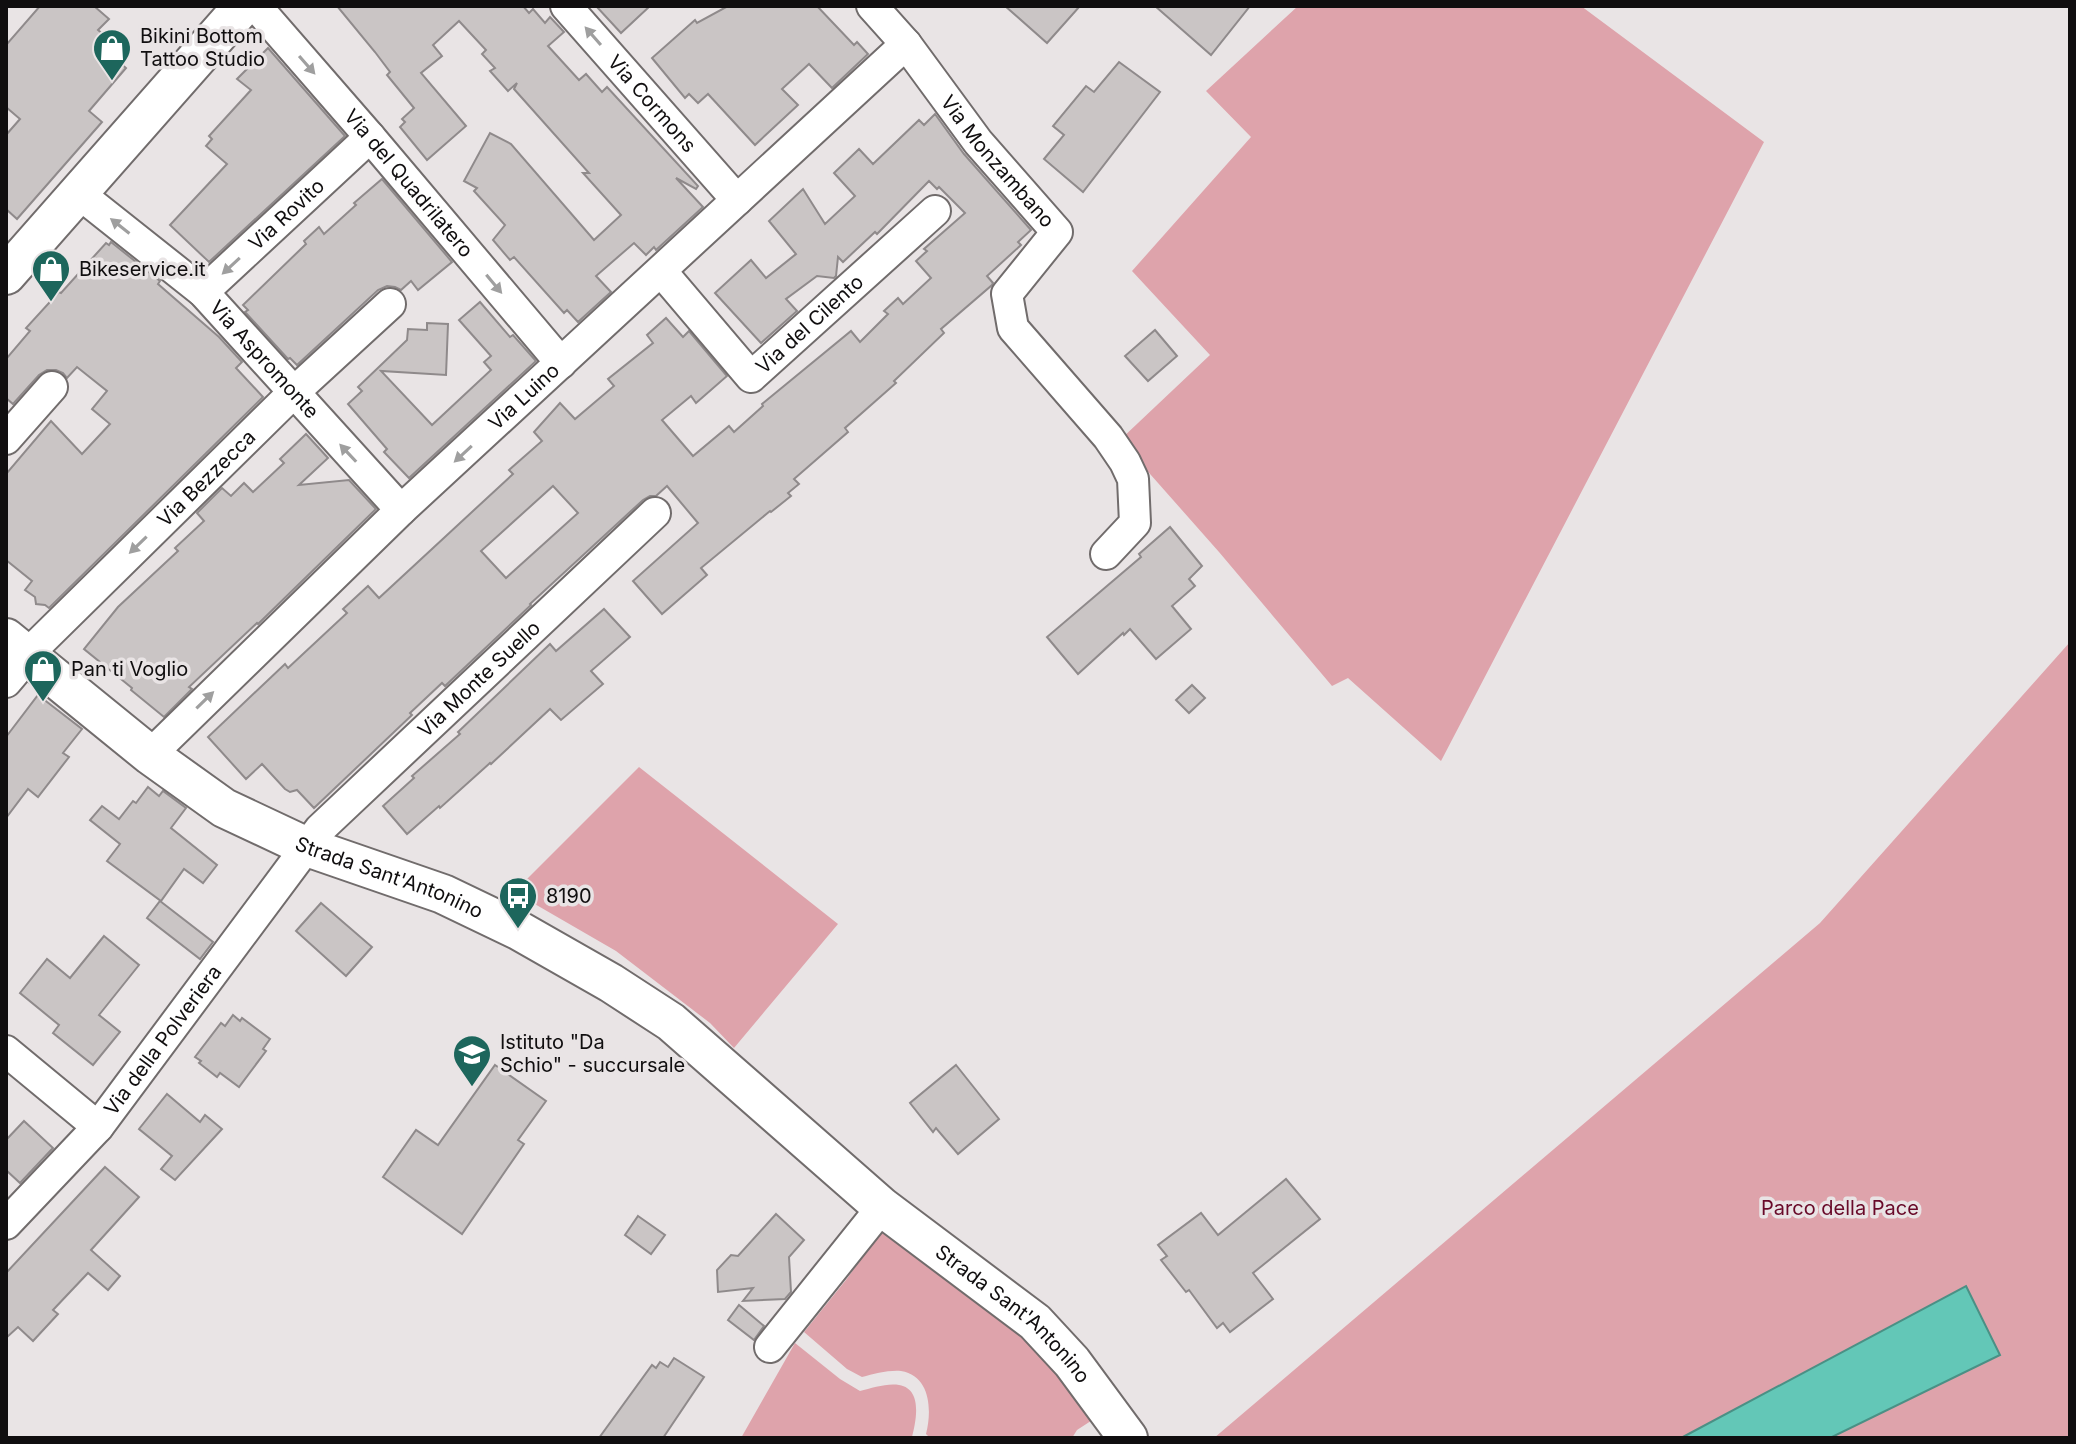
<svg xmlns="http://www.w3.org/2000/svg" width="2076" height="1444" viewBox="0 0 2076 1444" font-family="Inter,sans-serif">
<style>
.green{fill:#dea3ab}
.water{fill:#63c7b7;stroke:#4a9085;stroke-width:2}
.building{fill:#cac5c5;stroke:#8f8a8b;stroke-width:2;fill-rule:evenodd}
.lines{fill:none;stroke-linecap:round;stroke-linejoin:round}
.minor-casing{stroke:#716c6c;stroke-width:34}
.major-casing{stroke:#716c6c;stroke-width:42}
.minor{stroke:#fff;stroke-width:30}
.major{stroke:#fff;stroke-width:38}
.oneway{fill:#9f9f9f}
.labels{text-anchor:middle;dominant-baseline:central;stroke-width:7;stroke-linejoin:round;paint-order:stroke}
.poi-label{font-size:20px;fill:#100e0f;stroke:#e9e4e5;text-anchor:start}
.street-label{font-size:20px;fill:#100e0f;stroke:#e9e4e5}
.park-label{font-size:20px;fill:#690a29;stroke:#e9e4e5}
</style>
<rect width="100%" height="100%" fill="#e9e4e5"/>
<!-- green -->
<g class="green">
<polygon points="1298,6 1581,6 1764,142 1441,761 1348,678 1332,686 1219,552 1120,440 1210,355 1132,271 1251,137 1206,91"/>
<polygon points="2070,642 2070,1438 1214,1438 1820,923"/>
<polygon points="639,767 838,924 734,1048 710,1023 616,951 514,892"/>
<path d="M 882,1229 L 1020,1332 L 1097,1417 L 1077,1430 L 1072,1438 L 930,1438 L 926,1434 C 932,1411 931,1376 901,1371 C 888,1370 874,1374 862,1377 L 847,1369 L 804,1332 L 846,1280 Z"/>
<path d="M 795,1343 L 840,1379 L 860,1391 C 872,1388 887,1383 899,1385 C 923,1389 916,1421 912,1437 L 913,1438 L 741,1438 Z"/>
</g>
<!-- water -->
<polygon class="water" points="1966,1286 2000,1355 1830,1438 1681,1438"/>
<!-- building -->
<g class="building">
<polygon points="40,6 94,6 109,19 98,30 125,53 118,61 126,68 89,111 102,122 17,219 6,209 6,135 20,119 6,107 6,45"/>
<polygon points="337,6 523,6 529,13 533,9 545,23 550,17 564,32 548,46 579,80 586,74 602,92 607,87 698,186 696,189 676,178 703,207 656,250 654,247 646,255 634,243 596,276 611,292 578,322 567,310 564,313 514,257 510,260 493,240 505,225 474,191 477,188 464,181 490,133 511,144 594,240 621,215 583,173 589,173 514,89 517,83 508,91 490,71 495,68 482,54 486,50 459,21 433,45 442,56 421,73 466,126 427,160 400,127 405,122 402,119 414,108 387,75 390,72 375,52"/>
<polygon points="596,6 650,6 621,33"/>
<polygon points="728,6 817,6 854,45 857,42 868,54 832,88 809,64 782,89 798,105 755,145 708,94 698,103 689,94 685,98 652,58 695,20 697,23"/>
<polygon points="1005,6 1080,6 1047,43"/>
<polygon points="1155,6 1250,6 1211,55"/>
<polygon points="268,48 345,136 209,262 170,225 227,164 206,146 212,139 209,136 251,90 237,79"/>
<polygon points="1119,62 1160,92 1083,192 1044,159 1064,135 1053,126 1086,86 1094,92"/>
<path d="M 935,114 L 964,154 L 1031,230 L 1018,242 L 1021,245 L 987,276 L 993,283 L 992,285 L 941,329 L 944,333 L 894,381 L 896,383 L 845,428 L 848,432 L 794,479 L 799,484 L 788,493 L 791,496 L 771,512 L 770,511 L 701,568 L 707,575 L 662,614 L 633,581 L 698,523 L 667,486 L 656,496 L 650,496 L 643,500 L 530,604 L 531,605 L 445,686 L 442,683 L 410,713 L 412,715 L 314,808 L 297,790 L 290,792 L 285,789 L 262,764 L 246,779 L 208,737 L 285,664 L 288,668 L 347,613 L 343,609 L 368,586 L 379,598 L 513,474 L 509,470 L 542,441 L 534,432 L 560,403 L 575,419 L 614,386 L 608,379 L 653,343 L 647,335 L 666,318 L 683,337 L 689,331 L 727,376 L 696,403 L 691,396 L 662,420 L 693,456 L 729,426 L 734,432 L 763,406 L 762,404 L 851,331 L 860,342 L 888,314 L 884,311 L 898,298 L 903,304 L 931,278 L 916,261 L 927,251 L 924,249 L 965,213 L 939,187 L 937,189 L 929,181 L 877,234 L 875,232 L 843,262 L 838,257 L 836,276 L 834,278 L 817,276 L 786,299 L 797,311 L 761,343 L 715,293 L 751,260 L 766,278 L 796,254 L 769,221 L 803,189 L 825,224 L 855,196 L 834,173 L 859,149 L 873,164 L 919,120 L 924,125 ZM 553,486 L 578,513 L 506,578 L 481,551 Z"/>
<polygon points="382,179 452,262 418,290 411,281 401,290 395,287 387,286 378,290 297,365 290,358 288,359 245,312 248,310 243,305 306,244 304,241 319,227 324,234 356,205 354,203"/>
<polygon points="111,242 160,281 158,284 219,337 242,362 236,368 263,397 49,608 45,605 36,604 35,597 25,590 32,581 6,560 6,474 51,421 82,454 110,424 92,409 107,391 77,367 67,378 63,373 56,370 47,370 39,375 13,404 6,398 6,359 30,331 26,328 59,292 61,293 106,243 109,245"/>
<polygon points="480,302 510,337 513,335 536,361 409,478 384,452 387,449 348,404 362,391 358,387 407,340 408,329 427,330 427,323 448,324 446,375 381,371 432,425 491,370 484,362 491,356 459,320"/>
<polygon points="1155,330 1177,356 1148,381 1125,356"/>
<polygon points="306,434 328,458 299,485 349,480 376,509 258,624 257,623 189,687 192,689 164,717 131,690 132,688 84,649 118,607 178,551 175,548 204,521 197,513 222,488 231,496 244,483 253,492 284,463 280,459"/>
<polygon points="1170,527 1202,566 1189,579 1195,586 1172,606 1191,629 1156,659 1130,629 1124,635 1123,633 1078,674 1047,637 1141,557 1139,554"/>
<polygon points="604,609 630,637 591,671 603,684 561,720 550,709 491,764 490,763 440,808 439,806 407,834 383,806 414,778 412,776 460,734 458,732 550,644 556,651"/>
<polygon points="1192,685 1205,698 1189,713 1176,700"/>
<polygon points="38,695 82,729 63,753 69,757 38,797 28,789 6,818 6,737"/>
<polygon points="148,787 159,796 163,791 186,808 171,828 217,865 203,883 184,869 161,901 107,861 120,844 90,820 102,806 119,819 133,801 136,803"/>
<polygon points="160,901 213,942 200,959 147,918"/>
<polygon points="321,903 372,947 346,976 296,931"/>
<polygon points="104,936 139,965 99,1015 120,1032 93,1065 53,1033 59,1025 20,993 47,959 70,978"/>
<polygon points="233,1015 240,1021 242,1018 270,1039 263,1049 266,1051 239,1087 220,1073 217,1077 199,1063 201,1061 195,1057 221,1023 225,1026"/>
<polygon points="495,1065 546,1101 518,1140 524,1144 462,1234 383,1177 416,1130 438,1145"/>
<polygon points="956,1065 999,1119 958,1154 936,1128 933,1132 910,1103"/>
<polygon points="167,1094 200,1122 205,1115 222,1129 175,1180 161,1169 172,1156 139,1129"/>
<polygon points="24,1121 53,1148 20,1183 6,1170 6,1140"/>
<polygon points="105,1167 139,1197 91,1250 120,1276 108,1290 88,1273 53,1310 58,1314 33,1341 18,1327 6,1338 6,1273"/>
<polygon points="1286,1179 1320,1219 1253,1273 1273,1299 1230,1332 1223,1323 1217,1328 1189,1290 1186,1292 1161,1260 1167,1256 1158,1245 1201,1213 1218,1235"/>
<polygon points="776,1214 804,1240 789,1257 791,1292 785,1299 743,1301 753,1288 718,1292 717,1270 731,1255 738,1256"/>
<polygon points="638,1216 665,1235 651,1254 625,1235"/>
<polygon points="739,1305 764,1326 754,1340 728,1320"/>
<polygon points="674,1358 704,1377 663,1438 599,1438 652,1365 656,1368 660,1362 668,1367"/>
</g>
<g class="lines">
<defs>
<g id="minor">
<path id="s1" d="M 256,6 L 370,137 L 561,363"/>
<path id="s2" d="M 566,6 L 737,200"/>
<path id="s3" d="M 872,6 L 906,44 L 978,142 L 1057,232 L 1007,294 L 1013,328 L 1108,437 L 1125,462 L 1133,479 L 1135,523 L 1106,554"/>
<path id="s4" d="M 77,192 L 203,292 L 401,510"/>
<path id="s5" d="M 661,271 L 751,377 L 935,211"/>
<path id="s6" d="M 203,292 L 370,137"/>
<polyline points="6,439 52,387"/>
<path id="s7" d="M 6,682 L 39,643 L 293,393 L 390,304"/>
<path id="s8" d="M 150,755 L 401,510 L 906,44"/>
<polyline points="6,1051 98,1127"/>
<path id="s9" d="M 6,1224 L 98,1127 L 320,829 L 655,513"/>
<polyline points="770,1347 882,1207"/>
</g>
<g id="major">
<polyline points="6,275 243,6"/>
<path id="s10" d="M 6,638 L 150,755 L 224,808 L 307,847 L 443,894 L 518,930 L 611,983 L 671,1022 L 882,1207 L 1035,1322 L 1072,1362 L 1128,1438"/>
</g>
</defs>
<!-- minor casing -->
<use href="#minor" class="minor-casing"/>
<!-- major casing -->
<use href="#major" class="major-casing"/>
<!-- minor -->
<use href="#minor" class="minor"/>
<!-- major -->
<use href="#major" class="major"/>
</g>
<!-- one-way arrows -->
<defs><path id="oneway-solid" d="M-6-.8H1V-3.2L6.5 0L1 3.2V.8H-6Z" transform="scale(2)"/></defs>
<g class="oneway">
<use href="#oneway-solid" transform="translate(593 36) rotate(-131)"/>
<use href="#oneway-solid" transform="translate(307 65) rotate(49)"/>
<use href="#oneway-solid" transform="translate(120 226) rotate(-142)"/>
<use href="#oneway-solid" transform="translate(231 266) rotate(137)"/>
<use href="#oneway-solid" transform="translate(494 284) rotate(50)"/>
<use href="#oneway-solid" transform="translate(348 453) rotate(-133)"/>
<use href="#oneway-solid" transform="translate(463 454) rotate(137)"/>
<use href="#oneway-solid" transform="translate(138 545) rotate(136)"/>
<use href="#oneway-solid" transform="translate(205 700) rotate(-44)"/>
</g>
<!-- icons -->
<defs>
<symbol id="shop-pin" viewBox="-11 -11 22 30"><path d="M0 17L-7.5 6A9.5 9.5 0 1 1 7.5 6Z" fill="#1d665c" stroke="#e9e4e5"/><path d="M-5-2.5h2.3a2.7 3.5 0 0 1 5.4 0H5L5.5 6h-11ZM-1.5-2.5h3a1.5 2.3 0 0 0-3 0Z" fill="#fff"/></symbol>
<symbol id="bus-pin" viewBox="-11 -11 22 30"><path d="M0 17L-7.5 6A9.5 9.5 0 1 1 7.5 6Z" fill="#1d665c" stroke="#e9e4e5"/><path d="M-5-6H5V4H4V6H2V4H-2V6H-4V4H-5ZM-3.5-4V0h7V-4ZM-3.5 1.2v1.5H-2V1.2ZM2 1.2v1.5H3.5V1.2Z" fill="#fff"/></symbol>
<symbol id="school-pin" viewBox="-11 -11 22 30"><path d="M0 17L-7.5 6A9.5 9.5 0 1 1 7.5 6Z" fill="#1d665c" stroke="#e9e4e5"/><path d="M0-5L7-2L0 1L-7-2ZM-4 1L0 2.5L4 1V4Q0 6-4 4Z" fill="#fff"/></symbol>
</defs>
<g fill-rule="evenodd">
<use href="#shop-pin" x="90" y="26" width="44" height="60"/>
<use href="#shop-pin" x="29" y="247" width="44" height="60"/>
<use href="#shop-pin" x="21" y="647" width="44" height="60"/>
<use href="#bus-pin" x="496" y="874" width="44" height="60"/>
<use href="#school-pin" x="450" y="1032" width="44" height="60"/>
</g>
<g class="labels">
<!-- poi labels -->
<g class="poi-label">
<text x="140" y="36">Bikini Bottom<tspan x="140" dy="23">Tattoo Studio</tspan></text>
<text x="79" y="269">Bikeservice.it</text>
<text x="71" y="669">Pan ti Voglio</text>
<text x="546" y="896">8190</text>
<text x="500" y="1042">Istituto "Da<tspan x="500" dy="23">Schio" - succursale</tspan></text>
</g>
<!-- street labels -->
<g class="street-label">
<text stroke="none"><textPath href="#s2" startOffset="130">Via Cormons</textPath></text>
<text stroke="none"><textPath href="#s3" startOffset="200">Via Monzambano</textPath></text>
<text stroke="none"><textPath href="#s1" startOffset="234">Via del Quadrilatero</textPath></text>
<text stroke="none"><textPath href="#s6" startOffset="114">Via Rovito</textPath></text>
<text stroke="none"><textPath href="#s5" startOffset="218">Via del Cilento</textPath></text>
<text stroke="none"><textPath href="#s4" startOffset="252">Via Aspromonte</textPath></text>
<text stroke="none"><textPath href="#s8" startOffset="518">Via Luino</textPath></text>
<text stroke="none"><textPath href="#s7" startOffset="286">Via Bezzecca</textPath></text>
<text stroke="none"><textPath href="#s9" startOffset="724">Via Monte Suello</textPath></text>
<text stroke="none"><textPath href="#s10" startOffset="456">Strada Sant'Antonino</textPath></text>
<text stroke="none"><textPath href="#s9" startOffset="242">Via della Polveriera</textPath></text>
<text stroke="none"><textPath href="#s10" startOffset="1224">Strada Sant'Antonino</textPath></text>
</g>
<!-- park labels -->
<g class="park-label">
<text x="1840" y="1208">Parco della Pace</text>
</g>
</g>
<!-- border -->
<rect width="2076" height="1444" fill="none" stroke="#100e0f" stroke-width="16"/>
</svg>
